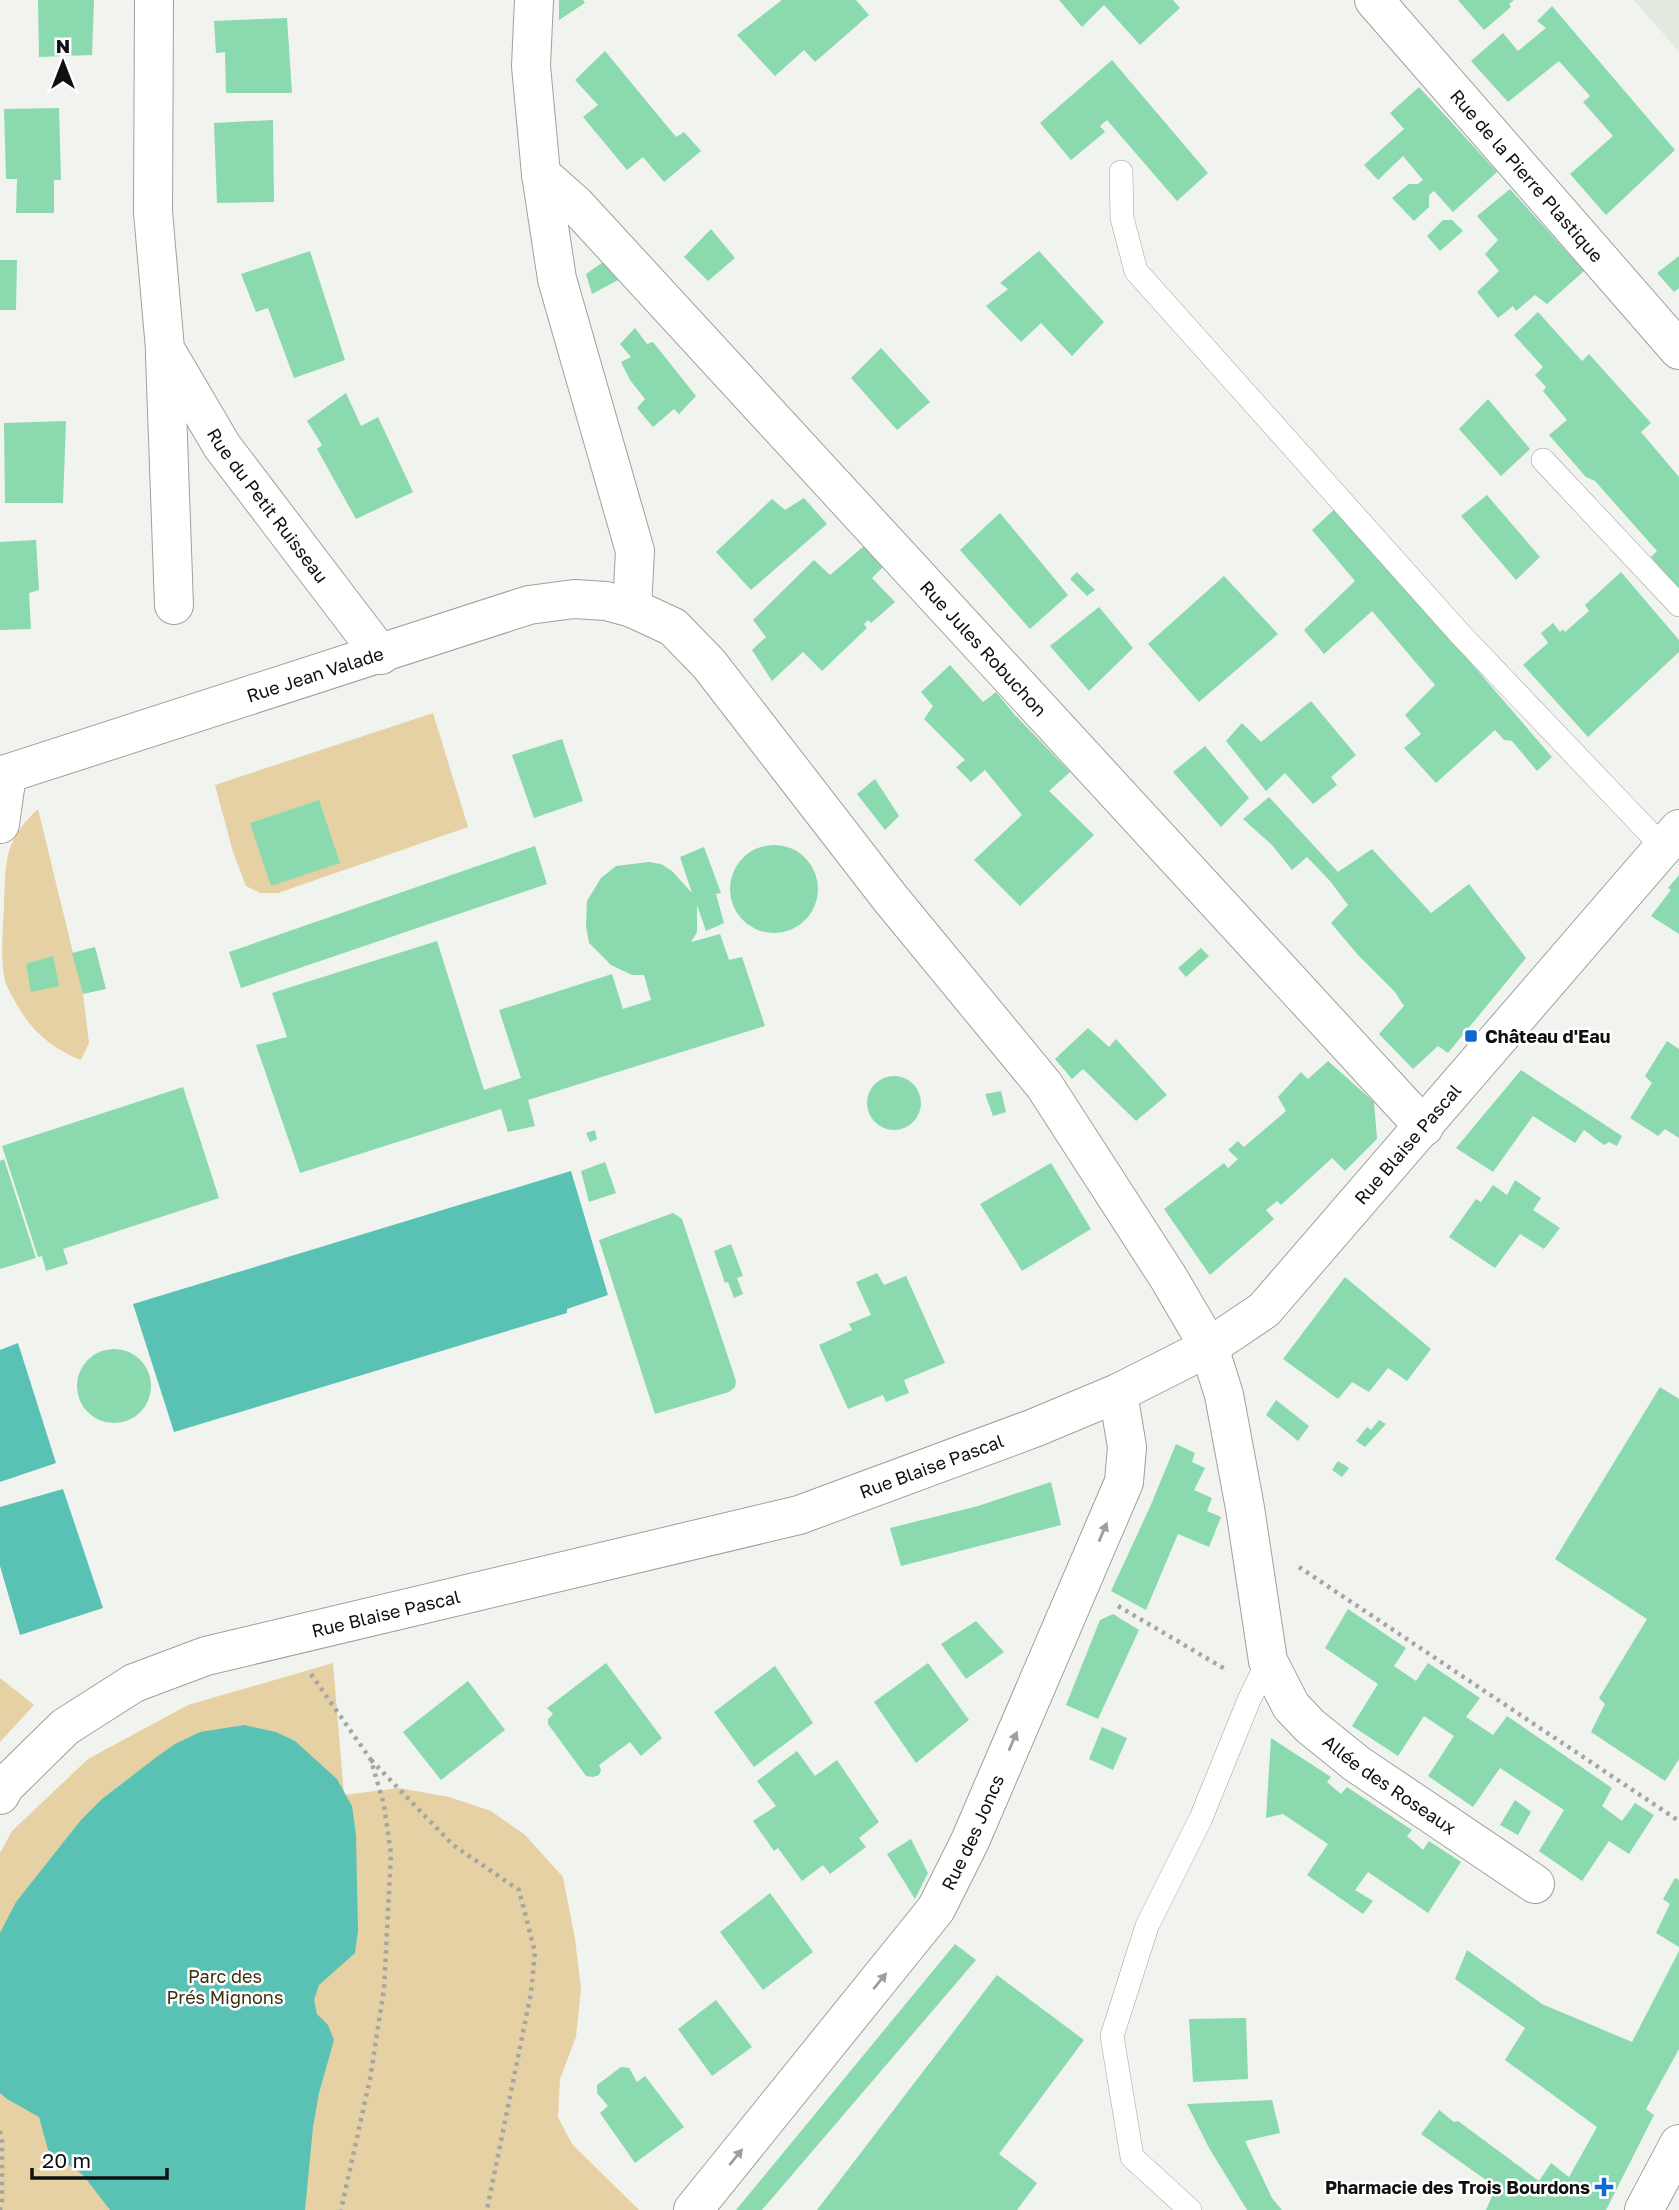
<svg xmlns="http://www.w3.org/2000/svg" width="1679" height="2210" viewBox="0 0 1679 2210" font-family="'Golos Text',sans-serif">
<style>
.built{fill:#e2e9df}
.green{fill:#e5d1a4}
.water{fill:#5ac2b5}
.building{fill:#8ad9af}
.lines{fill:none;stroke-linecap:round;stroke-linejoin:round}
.lane-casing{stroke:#9fa19d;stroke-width:24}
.street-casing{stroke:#9fa19d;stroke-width:40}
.secondary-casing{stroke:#9fa19d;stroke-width:40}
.path{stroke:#a5a6a3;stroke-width:4.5;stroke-dasharray:3.5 5;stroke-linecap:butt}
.lane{stroke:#fff;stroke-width:23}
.street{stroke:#fff;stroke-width:38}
.secondary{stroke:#fff;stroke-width:38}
.oneway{fill:#9f9f9f}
.poi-dot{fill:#0d68d2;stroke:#fff;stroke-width:2.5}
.labels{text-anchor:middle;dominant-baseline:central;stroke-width:5;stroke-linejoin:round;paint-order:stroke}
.street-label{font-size:18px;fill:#0f100f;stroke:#fff}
.poi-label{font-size:18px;font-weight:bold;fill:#0f100f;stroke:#fff;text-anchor:start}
.park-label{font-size:18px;fill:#3c2f0e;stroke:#fff}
</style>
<rect width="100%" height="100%" fill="#f1f3ef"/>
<!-- built -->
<polygon class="built" points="1634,0 1679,0 1679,52"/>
<!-- green -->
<g class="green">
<polygon points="433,713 468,827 278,893 260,893 246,886 233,852 215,785"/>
<path d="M 38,809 L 83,994 L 89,1043 L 81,1060 C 51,1048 30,1030 15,1001 C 12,995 7,988 5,981 C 0,958 3,929 4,906 C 6,861 3,842 38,809 Z"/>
<polygon points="333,1663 344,1795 399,1788 449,1797 491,1811 525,1835 563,1877 575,1939 581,1989 576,2037 560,2079 558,2117 572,2144 639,2210 0,2210 0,1853 12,1831 88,1759 188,1705"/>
<polygon points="0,1678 34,1705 0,1742"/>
</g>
<!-- water -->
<g class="water">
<polygon points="571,1171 608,1295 567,1309 567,1313 174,1432 133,1304"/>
<polygon points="18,1343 56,1463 0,1482 0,1350"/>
<polygon points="63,1489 103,1608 20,1635 0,1566 0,1507"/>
<polygon points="244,1725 276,1732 295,1741 337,1779 352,1806 356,1835 358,1931 355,1953 319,1985 314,2000 317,2014 328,2025 334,2040 319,2093 313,2127 305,2210 110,2210 83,2175 48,2150 39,2117 7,2099 0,2093 0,1933 16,1902 81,1820 102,1799 158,1756 175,1744 200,1732"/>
</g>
<!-- building -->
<g class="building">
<polygon points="38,0 94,0 92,55 39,57"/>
<polygon points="559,0 583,0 585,3 559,20"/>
<polygon points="782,0 856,0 869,15 815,62 804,50 775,76 737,35"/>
<polygon points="1059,0 1173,0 1180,8 1140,45 1104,5 1082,27"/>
<polygon points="1458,0 1514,0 1509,4 1511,7 1484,30"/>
<polygon points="1552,6 1675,150 1606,215 1570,174 1613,136 1583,102 1590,96 1559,61 1508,102 1471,61 1503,33 1518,51 1546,28 1537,21"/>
<polygon points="287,18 292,93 226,93 225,52 216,53 214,21"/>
<polygon points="605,51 676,137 684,132 701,151 664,182 643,157 627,170 583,117 598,105 575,80"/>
<polygon points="1112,60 1208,173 1177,201 1107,120 1100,126 1105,132 1071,160 1040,123"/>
<polygon points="1419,87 1497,172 1453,212 1434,191 1429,195 1429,207 1414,221 1392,198 1409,184 1418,184 1423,180 1403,156 1378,180 1364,165 1404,129 1390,113"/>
<polygon points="59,108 61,180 54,180 54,213 16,213 17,179 6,179 4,109"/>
<polygon points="273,120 274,202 217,203 214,123"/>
<polygon points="1510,189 1584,271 1547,304 1535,295 1516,311 1513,306 1498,318 1477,292 1499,271 1485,254 1498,240 1477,216"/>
<polygon points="1443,220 1452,220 1463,231 1440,251 1427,236"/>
<polygon points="711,229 735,258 708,281 684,257"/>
<polygon points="310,251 345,360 294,378 268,308 256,312 241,274"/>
<polygon points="1039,251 1104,322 1072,356 1041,323 1021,342 986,306 1008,289 1000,283"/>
<polygon points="1679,256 1679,288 1674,292 1657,273"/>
<polygon points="0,260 17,260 16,310 0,310"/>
<polygon points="603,262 620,279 592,294 586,274"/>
<polygon points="1538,312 1582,361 1589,354 1651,423 1641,432 1679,477 1679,590 1651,557 1657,551 1595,481 1586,477 1549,435 1567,420 1543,391 1546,387 1535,375 1543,367 1514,335"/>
<polygon points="635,328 647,344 653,342 696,396 679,414 674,409 653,427 637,408 645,399 630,380 621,362 631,357 620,344"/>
<polygon points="881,348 930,402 897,430 851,378"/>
<polygon points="346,393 361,426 378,417 413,492 356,519 317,449 322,445 307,421"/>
<polygon points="1488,399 1530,449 1501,476 1459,429"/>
<polygon points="66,421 63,503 5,503 4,423"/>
<polygon points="1487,495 1540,557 1516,580 1461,516"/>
<polygon points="804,498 827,524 751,590 716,552 772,499 785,510"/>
<polygon points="1337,507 1552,757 1537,771 1512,741 1504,740 1495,730 1436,783 1404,748 1421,734 1405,715 1435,685 1372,611 1324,654 1304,630 1355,581 1312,530"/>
<polygon points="1000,513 1068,595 1030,629 960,550"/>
<polygon points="36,540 39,590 29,593 31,629 0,630 0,542"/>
<polygon points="864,546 883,567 872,578 895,602 871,623 868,620 864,624 867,628 822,671 803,652 772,681 752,650 766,637 753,620 814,560 830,575"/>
<polygon points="1077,572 1095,590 1087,596 1070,579"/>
<polygon points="1621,572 1679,640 1679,652 1588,737 1523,665 1548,643 1541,633 1553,623 1560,632 1563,629 1565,632 1589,611 1585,605"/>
<polygon points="1224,576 1278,634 1199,702 1148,644"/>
<polygon points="1099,607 1133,648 1089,691 1050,646"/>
<polygon points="950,665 983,702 996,692 1014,714 1070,772 1049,791 1094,835 1020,906 974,860 1022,815 985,770 971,782 956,767 965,760 924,719 933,706 921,692"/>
<polygon points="1311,701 1356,755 1331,777 1337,785 1313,804 1285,773 1266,791 1226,741 1242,723 1261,742"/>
<polygon points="562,739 583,801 534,818 512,755"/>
<polygon points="1205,746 1249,798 1221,827 1173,772"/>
<polygon points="875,779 899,816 885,830 857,794"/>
<polygon points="1269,797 1338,872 1372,849 1431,913 1469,884 1526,958 1448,1053 1438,1046 1413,1069 1379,1034 1404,1006 1395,992 1358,955 1331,923 1348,905 1330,881 1307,857 1292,870 1272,845 1243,819"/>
<polygon points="319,800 340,863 271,886 250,823"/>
<circle cx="774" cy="889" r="44"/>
<polygon points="535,846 547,884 241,988 229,952"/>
<polygon points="704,847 721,893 716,894 724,923 706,931 697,905 697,932 691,942 720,934 729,960 742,957 765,1026 528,1100 535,1126 508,1132 501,1109 300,1173 256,1045 287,1037 272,993 437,941 484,1090 521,1078 499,1010 612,974 623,1009 651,1000 644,975 632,975 611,965 589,943 586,926 587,901 601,878 616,866 649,862 661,864 672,871 692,893 680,857"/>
<polygon points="1679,875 1679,934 1651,916 1671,890 1668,888"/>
<polygon points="95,947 106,989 83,994 72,953"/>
<polygon points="1201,948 1209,956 1186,977 1178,968"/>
<polygon points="53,956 59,986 31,992 26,964"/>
<polygon points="1088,1028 1109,1047 1116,1039 1167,1095 1136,1121 1083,1069 1072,1079 1055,1059"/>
<polygon points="1667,1041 1679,1049 1679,1138 1665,1129 1658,1136 1630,1118 1652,1083 1645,1076"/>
<polygon points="1328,1061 1374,1102 1377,1139 1345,1171 1332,1158 1281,1205 1277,1201 1266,1210 1274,1219 1210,1275 1164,1209 1224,1163 1228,1168 1238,1159 1228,1150 1238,1141 1244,1147 1286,1111 1278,1097 1301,1072 1308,1079"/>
<polygon points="1521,1070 1622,1136 1617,1146 1609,1142 1604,1145 1584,1130 1575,1143 1533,1116 1493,1172 1456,1148"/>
<circle cx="894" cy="1103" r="27"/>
<polygon points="183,1087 219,1198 63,1249 68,1264 46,1271 42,1256 38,1257 2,1146"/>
<polygon points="1001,1091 1006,1112 993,1116 985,1094"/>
<polygon points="595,1130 597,1139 590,1142 586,1133"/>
<polygon points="4,1159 36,1258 0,1269 0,1161"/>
<polygon points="605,1162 616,1193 589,1202 581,1171"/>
<polygon points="1051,1163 1091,1229 1022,1271 980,1204"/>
<polygon points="1515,1180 1541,1198 1533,1210 1560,1228 1544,1249 1520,1234 1495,1268 1449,1237 1476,1199 1481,1202 1493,1185 1507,1195"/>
<polygon points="673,1213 682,1219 736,1381 735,1387 729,1392 655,1414 599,1240"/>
<polygon points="731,1244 743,1276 737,1278 743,1294 734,1298 728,1282 725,1283 714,1251"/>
<polygon points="877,1273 884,1285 906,1276 945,1363 904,1380 909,1393 886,1402 883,1395 848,1409 819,1345 852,1330 849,1324 871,1315 856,1282"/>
<polygon points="1345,1277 1431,1349 1407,1381 1388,1368 1369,1392 1352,1382 1338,1399 1283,1359"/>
<circle cx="114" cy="1386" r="37"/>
<polygon points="1660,1387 1679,1399 1679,1759 1665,1781 1591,1732 1605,1704 1599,1698 1647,1619 1555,1559"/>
<polygon points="1276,1400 1309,1426 1298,1441 1266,1415"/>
<polygon points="1379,1420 1386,1424 1365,1447 1356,1441 1367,1427 1371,1430"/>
<polygon points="1176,1444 1195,1453 1192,1462 1205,1468 1194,1490 1212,1498 1207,1511 1221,1517 1209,1547 1178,1534 1146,1610 1111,1591 1150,1507"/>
<polygon points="1338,1461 1349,1468 1342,1477 1332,1470"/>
<polygon points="1051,1482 1061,1525 901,1566 890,1528 978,1506"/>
<polygon points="1348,1609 1406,1648 1394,1666 1416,1681 1428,1663 1480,1698 1466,1717 1493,1735 1507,1716 1612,1788 1602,1806 1622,1821 1635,1803 1654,1815 1629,1854 1609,1841 1582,1881 1539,1851 1564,1810 1500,1768 1473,1807 1428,1776 1454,1736 1424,1716 1398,1756 1352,1726 1378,1684 1325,1648"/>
<polygon points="1113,1614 1139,1630 1098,1719 1066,1705 1100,1620"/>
<polygon points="976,1621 1004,1652 966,1679 941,1644"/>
<polygon points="606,1663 662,1738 641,1756 630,1742 599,1765 601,1770 599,1775 593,1777 586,1776 548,1724 548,1719 553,1714 547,1708"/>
<polygon points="928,1663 969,1720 916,1763 874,1702"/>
<polygon points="775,1666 813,1723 754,1767 714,1712"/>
<polygon points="468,1681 505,1730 441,1780 403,1732"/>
<polygon points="1102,1727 1127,1738 1113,1770 1089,1759"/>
<polygon points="1271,1738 1331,1777 1327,1782 1341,1794 1347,1787 1412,1830 1407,1836 1423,1850 1429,1841 1461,1862 1428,1913 1368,1872 1355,1890 1373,1901 1363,1914 1307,1875 1328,1844 1283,1814 1266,1818"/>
<polygon points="797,1751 815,1776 837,1760 879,1822 859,1838 866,1847 830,1874 823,1865 802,1881 778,1848 774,1851 753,1821 776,1806 757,1781"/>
<polygon points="1515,1800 1531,1812 1518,1835 1500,1825"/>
<polygon points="911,1839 928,1873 915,1899 887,1854"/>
<polygon points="1675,1878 1679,1880 1679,1947 1656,1933 1670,1904 1663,1899"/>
<polygon points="770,1893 813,1952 763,1990 720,1932"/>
<polygon points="955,1944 976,1960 762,2210 736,2210"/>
<polygon points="1467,1950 1542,2004 1632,2042 1679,1951 1679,2049 1646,2109 1654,2115 1606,2210 1486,2210 1496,2187 1421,2134 1439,2110 1454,2122 1458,2121 1539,2181 1551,2163 1569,2177 1597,2127 1505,2060 1525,2028 1455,1979"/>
<polygon points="997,1975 1084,2040 999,2154 1037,2183 1017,2210 817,2210"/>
<polygon points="716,2000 752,2047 712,2076 678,2029"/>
<polygon points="1246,2018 1248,2079 1193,2082 1189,2019"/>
<polygon points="621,2067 629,2068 637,2082 645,2076 684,2127 635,2163 600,2113 608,2106 597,2093 597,2085"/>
<polygon points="1272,2100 1280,2133 1245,2141 1272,2198 1282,2210 1247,2210 1209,2148 1187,2104"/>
</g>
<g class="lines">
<defs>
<g id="lane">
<polyline points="1121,172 1122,218 1136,271 1461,635 1663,847"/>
<polyline points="1543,460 1679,605"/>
<polyline points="1190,2210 1132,2157 1112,2036 1147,1926 1201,1818 1249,1700 1268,1661"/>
</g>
<g id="street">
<path id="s1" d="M 154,0 L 153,212 L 165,349 L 222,446 L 381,655"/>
<polyline points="534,0 531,66 541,174 557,279 635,551 632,608"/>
<path id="s2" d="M 1374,0 L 1679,350"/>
<path id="s3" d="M 541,174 L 576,205 L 1424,1127"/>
<polyline points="165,355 174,605"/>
<path id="s4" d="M 0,776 L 529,605 L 574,599 L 606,601 L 632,608 L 673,627 L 709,664 L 890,898 L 1044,1085 L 1168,1277 L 1209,1347 L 1224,1395 L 1245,1508 L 1268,1661 L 1291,1706 L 1310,1726 L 1357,1764 L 1535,1884"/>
<polyline points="0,824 7,774"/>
</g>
<g id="secondary">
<path id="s5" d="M 0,1795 L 5,1786 L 65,1727 L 134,1683 L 206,1656 L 799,1515 L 1034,1428 L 1118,1393 L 1209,1347 L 1264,1310 L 1679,829"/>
<path id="s6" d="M 693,2210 L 936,1909 L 970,1841 L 1124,1482 L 1127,1447 L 1118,1393"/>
<polyline points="1644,2210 1679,2144"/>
</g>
</defs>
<!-- lane casing -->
<use href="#lane" class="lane-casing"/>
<!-- street casing -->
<use href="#street" class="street-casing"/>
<!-- secondary casing -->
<use href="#secondary" class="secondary-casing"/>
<!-- path -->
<g class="path">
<polyline points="1299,1567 1679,1821"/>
<polyline points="1118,1606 1225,1669"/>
<polyline points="311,1674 371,1760 384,1805 391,1854 384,1989 370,2079 341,2210"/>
<polyline points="371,1760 453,1845 519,1890 535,1952 531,1993 487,2210"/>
<polyline points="0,2131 2,2139 2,2201 0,2210"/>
</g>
<!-- lane -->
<use href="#lane" class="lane"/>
<!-- street -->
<use href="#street" class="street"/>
<!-- secondary -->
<use href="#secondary" class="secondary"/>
</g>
<!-- one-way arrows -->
<defs><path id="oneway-solid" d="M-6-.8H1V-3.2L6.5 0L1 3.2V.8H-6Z" transform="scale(1.75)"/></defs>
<g class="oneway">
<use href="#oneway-solid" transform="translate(1103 1532) rotate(-67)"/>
<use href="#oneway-solid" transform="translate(1013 1741) rotate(-67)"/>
<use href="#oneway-solid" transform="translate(880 1981) rotate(-51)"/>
<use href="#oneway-solid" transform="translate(736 2157) rotate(-51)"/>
</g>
<!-- markers -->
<g class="poi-dot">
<rect x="1464" y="1029" width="14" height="14" rx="3.5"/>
<path d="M1600.5 2176.5h7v7h7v7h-7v7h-7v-7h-7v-7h7z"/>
</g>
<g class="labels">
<!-- street labels -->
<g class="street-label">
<text stroke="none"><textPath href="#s2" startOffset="233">Rue de la Pierre Plastique</textPath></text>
<text stroke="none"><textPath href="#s1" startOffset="537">Rue du Petit Ruisseau</textPath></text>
<text stroke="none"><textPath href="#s3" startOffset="649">Rue Jules Robuchon</textPath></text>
<text stroke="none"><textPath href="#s4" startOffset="331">Rue Jean Valade</textPath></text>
<text stroke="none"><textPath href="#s5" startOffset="1592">Rue Blaise Pascal</textPath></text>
<text stroke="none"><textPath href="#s5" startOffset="1004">Rue Blaise Pascal</textPath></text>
<text stroke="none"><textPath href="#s5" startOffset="438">Rue Blaise Pascal</textPath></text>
<text stroke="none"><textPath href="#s4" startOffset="2102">Allée des Roseaux</textPath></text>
<text stroke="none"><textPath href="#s6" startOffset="472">Rue des Joncs</textPath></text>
</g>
<!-- poi labels -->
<g class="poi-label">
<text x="1485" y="1036">Château d'Eau</text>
<text x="1590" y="2187" text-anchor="end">Pharmacie des Trois Bourdons</text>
</g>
<!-- park labels -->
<g class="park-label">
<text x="225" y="1976">Parc des<tspan x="225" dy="21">Prés Mignons</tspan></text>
</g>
</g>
<!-- north arrow -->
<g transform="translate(63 63)" stroke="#ffffff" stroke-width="5" paint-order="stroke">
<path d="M0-5L12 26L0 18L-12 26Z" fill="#0f100f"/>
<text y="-10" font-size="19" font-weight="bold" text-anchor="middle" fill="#0f100f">N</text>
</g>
<!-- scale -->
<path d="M32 2168v10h135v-10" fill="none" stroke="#0f100f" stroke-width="3.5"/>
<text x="42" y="2168" font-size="21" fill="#0f100f" stroke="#ffffff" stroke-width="5" paint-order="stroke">20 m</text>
</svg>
